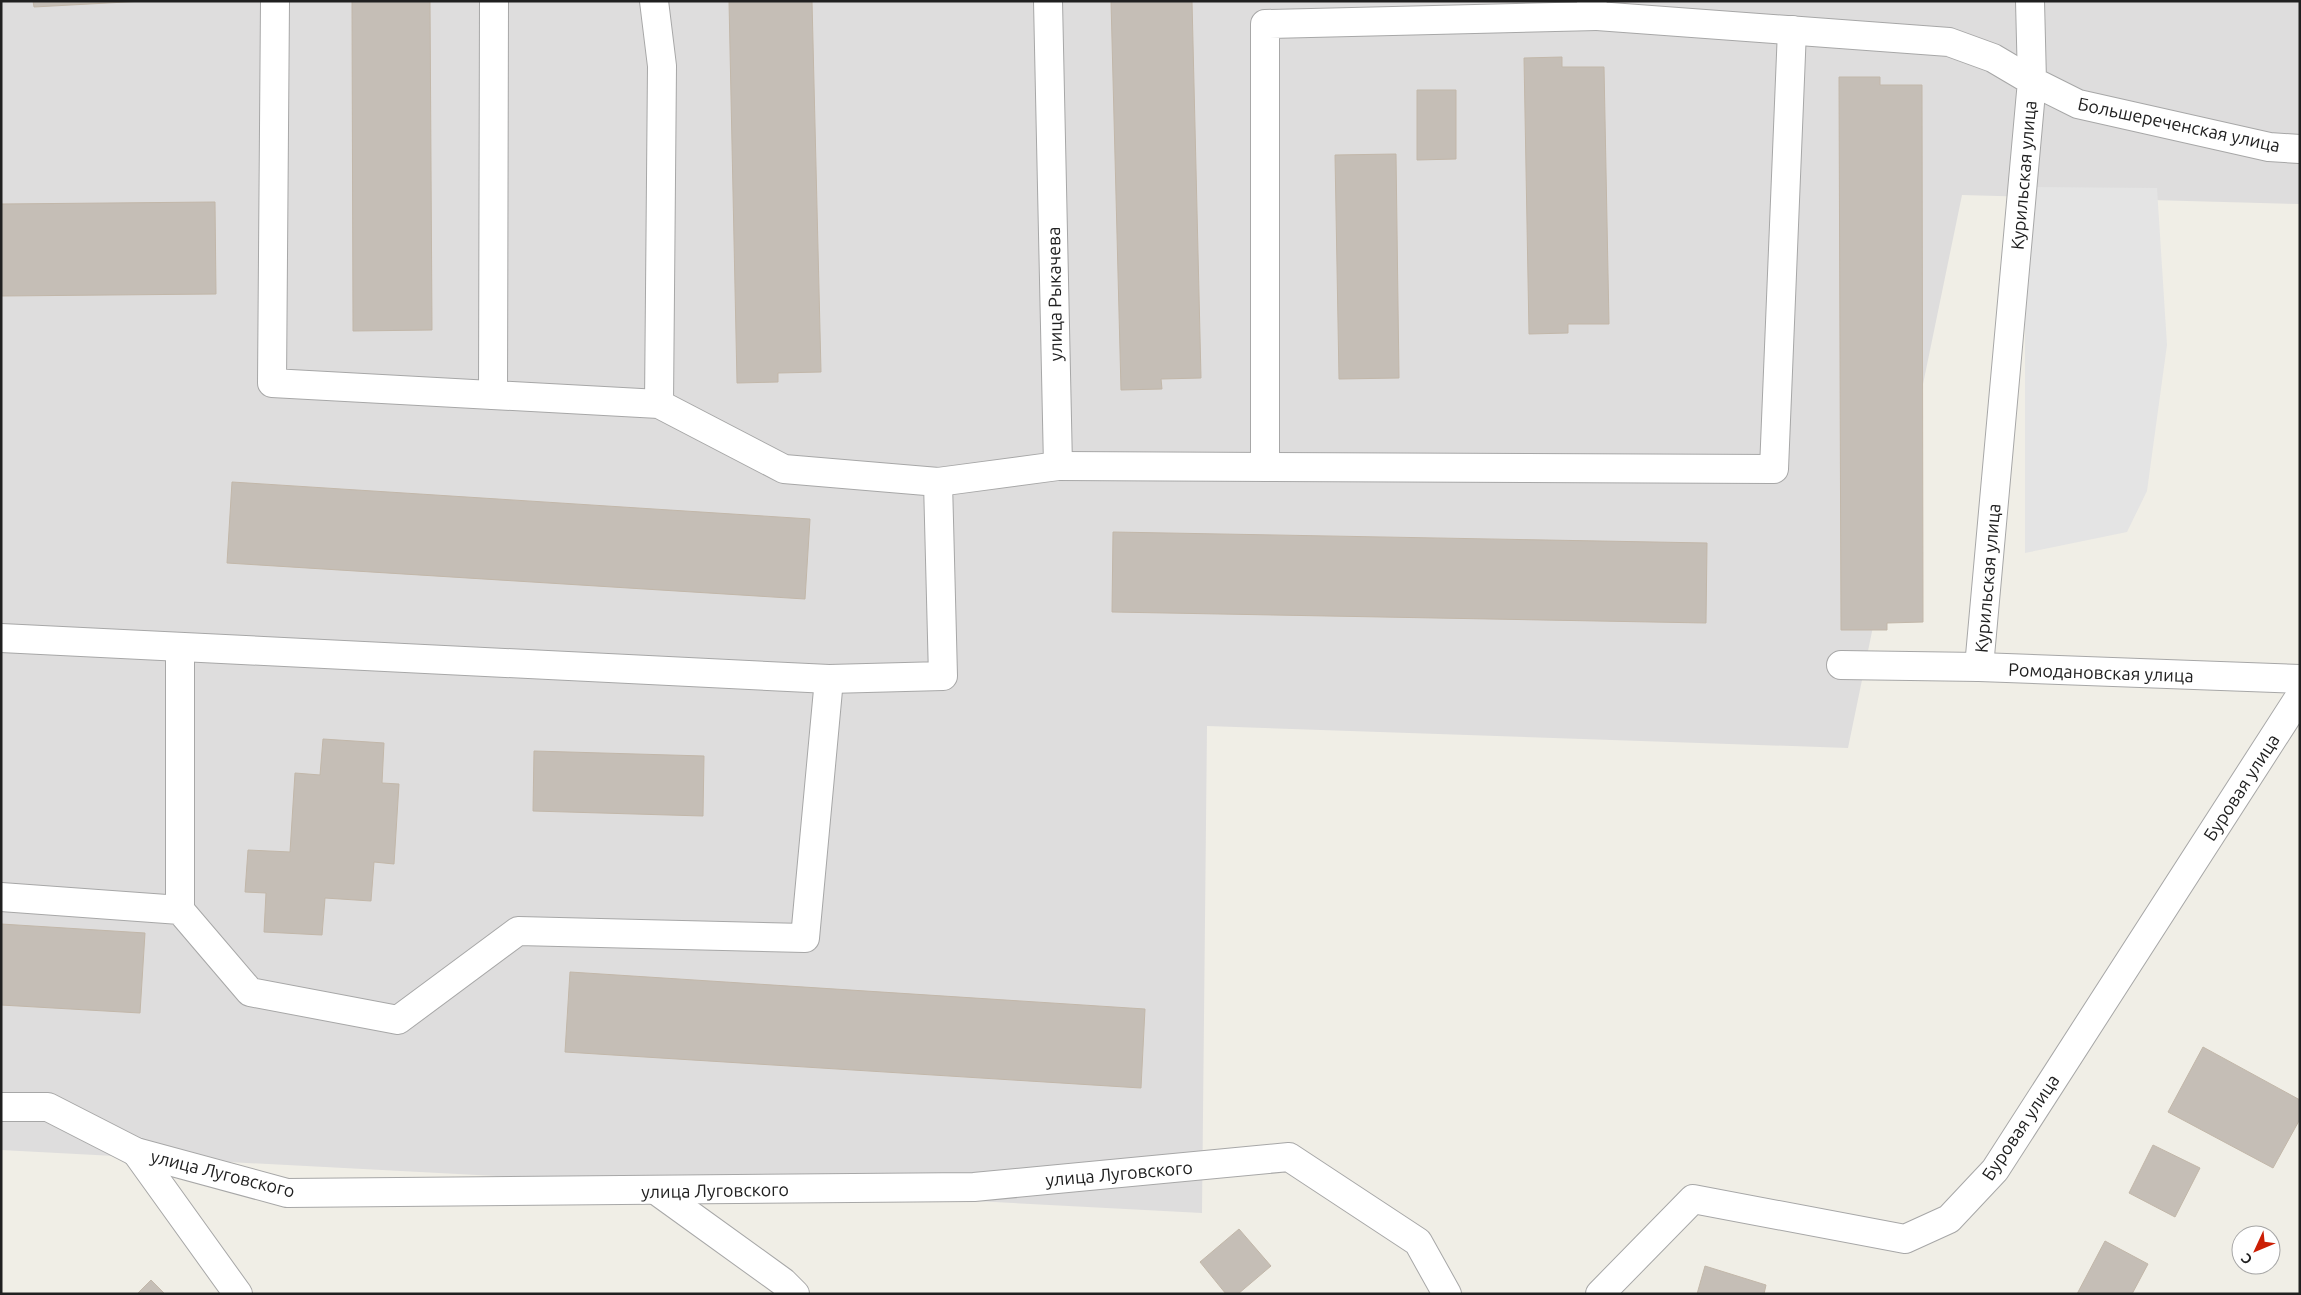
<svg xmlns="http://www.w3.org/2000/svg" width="2301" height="1295" viewBox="0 0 2301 1295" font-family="Ubuntu,sans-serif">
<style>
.residential{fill:#dedddd}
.parking{fill:#e4e4e4}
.building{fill:#c5beb6;stroke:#c2b7a9}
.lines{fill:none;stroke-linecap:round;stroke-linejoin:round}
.minor-casing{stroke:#a7a7a7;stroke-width:30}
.minor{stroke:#fff;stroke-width:28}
.labels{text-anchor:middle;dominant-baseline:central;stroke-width:4.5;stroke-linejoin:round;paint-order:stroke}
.street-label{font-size:18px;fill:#202020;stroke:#fff}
</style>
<rect width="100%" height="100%" fill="#f0eee6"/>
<!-- residential -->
<polygon class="residential" points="1,1 2300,1 2300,204 1962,195 1848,748 1207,726 1202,1213 1,1150"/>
<!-- parking -->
<polygon class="parking" points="2025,187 2157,188 2167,345 2147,491 2127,532 2025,553"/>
<!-- building -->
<g class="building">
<polygon points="33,1 144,1 34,7"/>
<polygon points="352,1 430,1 432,330 353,331"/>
<polygon points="729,1 812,1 821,372 778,373 778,382 737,383"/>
<polygon points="1111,1 1192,1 1201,378 1161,379 1162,389 1121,390"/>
<polygon points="1562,57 1562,67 1604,67 1609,324 1568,324 1568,333 1529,334 1524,58"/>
<polygon points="1839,77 1880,77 1880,85 1922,85 1923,622 1887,623 1887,630 1841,630"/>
<polygon points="1417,90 1456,90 1456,159 1417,160"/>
<polygon points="1396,154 1399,378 1339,379 1335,155"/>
<polygon points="215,202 216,294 1,296 1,204"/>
<polygon points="232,482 810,519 805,599 227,563"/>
<polygon points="1113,532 1707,543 1706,623 1112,612"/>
<polygon points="323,739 384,743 382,783 399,784 394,864 374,862 371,901 325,898 322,935 264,932 266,893 245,892 248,850 290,852 295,773 320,775"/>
<polygon points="534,751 704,756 703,816 533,811"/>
<polygon points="1,924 145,933 140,1013 1,1005"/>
<polygon points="570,972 1145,1009 1141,1088 565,1052"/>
<polygon points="2203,1047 2300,1100 2300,1119 2273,1168 2168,1112"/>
<polygon points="2153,1145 2200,1168 2175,1217 2129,1193"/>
<polygon points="1239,1229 1271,1266 1238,1294 1226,1294 1200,1262"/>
<polygon points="2105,1241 2148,1264 2132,1294 2077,1294"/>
<polygon points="1705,1266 1766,1285 1764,1294 1697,1294"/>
<polygon points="151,1280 165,1294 137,1294"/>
</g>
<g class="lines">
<defs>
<g id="minor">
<polyline points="654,1 662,66 659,404"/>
<polyline points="1591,1 1597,16 1949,42 1993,58 2032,81 1979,667"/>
<polyline points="2030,1 2032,81 2078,104 2269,147 2300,149"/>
<polyline points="493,395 494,1"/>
<polyline points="1058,466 1774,469 1792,30"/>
<polyline points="1265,467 1265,24 1597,16"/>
<polyline points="938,482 1058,466 1048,1"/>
<polyline points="1,638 829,679 943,676 938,482 784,469 659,404 272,383 275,1"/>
<polyline points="180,647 180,910"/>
<polyline points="1841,665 1979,667 2300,679"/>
<polyline points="1,897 180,910 250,992 398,1020 518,931 805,938 829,679"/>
<polyline points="1,1107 48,1107 136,1152 287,1193 974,1187 1289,1157 1418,1242 1447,1294"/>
<polyline points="136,1152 238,1294"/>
<polyline points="657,1191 783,1282 795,1294"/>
<polyline points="1600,1294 1693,1199 1905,1239 1949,1219 1995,1170 2300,696"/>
</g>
</defs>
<!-- minor casing -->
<use href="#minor" class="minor-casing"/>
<!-- minor -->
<use href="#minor" class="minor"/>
</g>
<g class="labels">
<!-- street labels -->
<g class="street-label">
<text transform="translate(2179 124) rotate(12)">Большереченская улица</text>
<text transform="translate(2023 175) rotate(-85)">Курильская улица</text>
<text transform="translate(1054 294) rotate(-91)">улица Рыкачева</text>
<text transform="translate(1987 578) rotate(-85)">Курильская улица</text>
<text transform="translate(2101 672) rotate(2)">Ромодановская улица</text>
<text transform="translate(2241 787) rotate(-57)">Буровая улица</text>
<text transform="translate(2020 1127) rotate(-56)">Буровая улица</text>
<text transform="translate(223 1173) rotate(14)">улица Луговского</text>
<text transform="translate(1119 1173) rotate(-5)">улица Луговского</text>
<text transform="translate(715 1190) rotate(-1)">улица Луговского</text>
</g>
</g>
<!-- border -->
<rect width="2301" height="1295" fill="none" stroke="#202020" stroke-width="5"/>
<!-- north arrow -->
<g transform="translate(2256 1250) rotate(226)"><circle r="24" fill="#ffffff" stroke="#a6a6a6"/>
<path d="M0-4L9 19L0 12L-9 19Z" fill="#cb1e04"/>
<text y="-8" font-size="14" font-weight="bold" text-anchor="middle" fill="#202020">С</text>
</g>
</svg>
